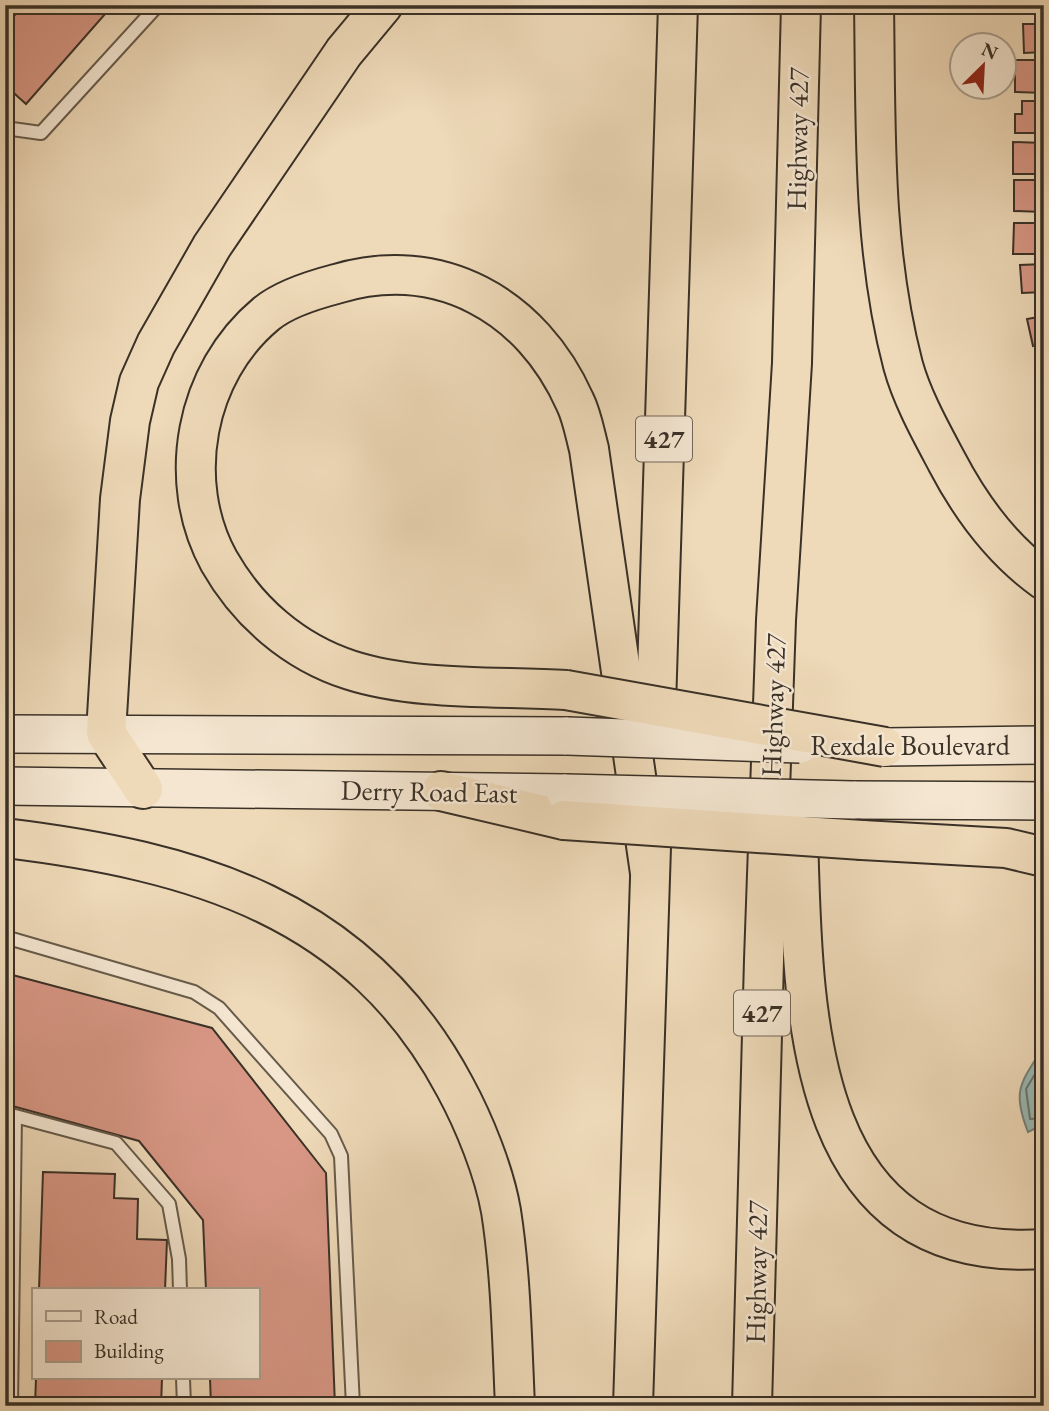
<svg xmlns="http://www.w3.org/2000/svg" width="1049" height="1411" viewBox="0 0 1049 1411" font-family="'EB Garamond',serif">
<style>
.water{fill:#9ab9b4;stroke:#74837c;stroke-width:2}
.lines{fill:none;stroke-linecap:round;stroke-linejoin:round}
.shore{stroke:#6a756e;stroke-width:2}
.building{fill:#d89785;stroke:#3a3127;stroke-width:2}
.lane-casing{stroke:#675b4b;stroke-width:16}
.secondary-casing{stroke:#3a3127;stroke-width:40}
.highway-casing{stroke:#3a3127;stroke-width:42}
.lane{stroke:#f4e6d1;stroke-width:12}
.secondary{stroke:#f4e6d1;stroke-width:37}
.highway{stroke:#eed9b8;stroke-width:38}
.secondary-bridge-casing{stroke:#3a3127;stroke-width:40;stroke-linecap:butt}
.highway-bridge-casing{stroke:#3a3127;stroke-width:42;stroke-linecap:butt}
.secondary-bridge{stroke:#f4e6d1;stroke-width:37}
.highway-bridge{stroke:#eed9b8;stroke-width:38}
.labels{text-anchor:middle;dominant-baseline:central;stroke-width:5;stroke-linejoin:round;paint-order:stroke}
.shield{fill:#f4e6d1;stroke:#72675a;stroke-width:2}
.shield-label{font-size:26px;font-weight:bold;fill:#3a3127}
.street-label{font-size:28px;fill:#3a3127;stroke:#f4e6d1}
</style>
<rect width="100%" height="100%" fill="#eed9b8"/>
<filter id="stains"><feTurbulence type="fractalNoise" baseFrequency=".00286" numOctaves="4"/><feColorMatrix values="0 0 0 0 .2 0 0 0 0 .09 0 0 0 0 .02 0 0 0 .5 -.17"/></filter>
<radialGradient id="worn" r=".72"><stop offset=".6" stop-color="#630" stop-opacity="0"/><stop offset="1" stop-color="#630" stop-opacity=".3"/></radialGradient>
<!-- water -->
<path class="water" d="M 1042,1049 L 1044,1124 L 1028,1132 C 1012,1091 1020,1084 1042,1049 Z"/>
<g class="lines">
<!-- shore -->
<polyline class="shore" points="1044,1059 1026,1089 1030,1119 1044,1118"/>
</g>
<!-- building -->
<g class="building">
<polygon points="24,5 113,5 26,104 5,85 5,26"/>
<rect x="1015" y="5" width="29" height="8"/>
<polygon points="1023,24 1044,24 1044,52 1024,53"/>
<polygon points="1015,60 1044,60 1044,93 1015,92"/>
<polygon points="1022,101 1044,101 1044,133 1015,133 1015,114 1022,114"/>
<polygon points="1013,142 1044,143 1044,174 1013,174"/>
<polygon points="1014,180 1044,180 1044,212 1014,211"/>
<polygon points="1014,223 1044,223 1044,254 1013,254"/>
<polygon points="1044,264 1044,292 1022,293 1020,265"/>
<polygon points="1044,316 1044,343 1033,346 1027,319"/>
<polygon points="5,973 212,1028 326,1173 335,1406 211,1406 210,1378 257,1378 257,1290 206,1290 203,1220 139,1141 5,1104"/>
<polygon points="5,1143 11,1143 5,1322"/>
<polygon points="43,1172 115,1174 114,1198 138,1199 137,1239 167,1240 165,1290 39,1290"/>
<polygon points="36,1378 162,1378 161,1406 35,1406"/>
</g>
<g class="lines">
<defs>
<g id="lane">
<polyline points="5,128 41,133 158,5"/>
<polyline points="5,937 194,992 219,1008 331,1134 341,1156 353,1406"/>
<polyline points="183,1378 184,1406"/>
<polyline points="11,1406 15,1116 116,1143 169,1204 179,1259 180,1290"/>
</g>
<g id="secondary">
<polyline points="5,734 567,736"/>
<polyline points="885,747 1044,745"/>
<polyline points="5,786 566,793"/>
<polyline points="853,800 1044,801"/>
</g>
<g id="highway">
<path d="M 874,5 C 876,126 872,247 903,365 C 912,398 931,432 947,462 C 971,508 1001,549 1044,580"/>
<path d="M 566,690 C 497,686 415,691 350,670 C 294,652 248,612 219,561 C 175,481 195,373 266,314 C 284,299 313,290 336,284 C 439,253 532,305 575,402 C 582,416 585,434 589,449 L 650,873"/>
<polyline points="655,738 678,5"/>
<polyline points="143,789 106,733 120,499 130,421 139,382 156,344 212,246 344,52 383,5"/>
<polyline points="441,791 564,820"/>
<path d="M 797,801 C 804,979 787,1266 1044,1249"/>
<path d="M 5,838 C 195,861 360,908 455,1087 C 474,1122 494,1171 501,1211 C 511,1275 512,1341 515,1406"/>
<polyline points="862,840 1006,848 1044,857"/>
<polyline points="633,1406 651,847"/>
<polyline points="752,1406 764,960 776,620 792,363 801,5"/>
</g>
</defs>
<!-- lane casing -->
<use href="#lane" class="lane-casing"/>
<!-- secondary casing -->
<use href="#secondary" class="secondary-casing"/>
<!-- highway casing -->
<use href="#highway" class="highway-casing"/>
<!-- lane -->
<use href="#lane" class="lane"/>
<!-- secondary -->
<use href="#secondary" class="secondary"/>
<!-- highway -->
<use href="#highway" class="highway"/>
<defs>
<g id="secondary-bridge">
<polyline points="567,736 800,744"/>
<polyline points="566,793 853,800"/>
</g>
<g id="highway-bridge">
<polyline points="566,690 885,747"/>
<polyline points="564,820 862,840"/>
</g>
</defs>
<!-- secondary-bridge casing -->
<use href="#secondary-bridge" class="secondary-bridge-casing"/>
<!-- highway-bridge casing -->
<use href="#highway-bridge" class="highway-bridge-casing"/>
<!-- secondary-bridge -->
<use href="#secondary-bridge" class="secondary-bridge"/>
<!-- highway-bridge -->
<use href="#highway-bridge" class="highway-bridge"/>
</g>
<g class="labels">
<!-- shield labels -->
<g class="shield">
<rect x="636" y="416.5" width="56" height="45" rx="5"/>
<rect x="734" y="990.5" width="56" height="45" rx="5"/>
</g>
<g class="shield-label">
<text x="664" y="439">427</text>
<text x="762" y="1013">427</text>
</g>
<!-- street labels -->
<g class="street-label">
<text transform="translate(797 139) rotate(-89)">Highway 427</text>
<text transform="translate(773 705) rotate(-88)">Highway 427</text>
<text x="910" y="745">Rexdale Boulevard</text>
<text transform="translate(429 791) rotate(1)">Derry Road East</text>
<text transform="translate(756 1272) rotate(-89)">Highway 427</text>
</g>
</g>
<!-- margin -->
<rect width="1049" height="1411" fill="none" stroke="#eed9b8" stroke-width="28"/>
<rect x="7" y="7" width="1035" height="1397" fill="none" stroke="#3a3127" stroke-width="3.5"/>
<rect x="14" y="14" width="1021" height="1383" fill="none" stroke="#3a3127" stroke-width="2"/>
<!-- legend -->
<rect x="32" y="1288" width="228" height="91" fill="#f4e6d1" stroke="#aa9e8d" stroke-width="2"/>
<rect x="46" y="1311" width="35" height="10" fill="#f4e6d1" stroke="#aa9e8d" stroke-width="2"/>
<text x="94" y="1324" font-size="21" fill="#3a3127">Road</text>
<rect x="46" y="1341" width="35" height="21" fill="#d89785" stroke="#aa9e8d" stroke-width="2"/>
<text x="94" y="1358" font-size="21" fill="#3a3127">Building</text>
<!-- north arrow -->
<g transform="translate(983 66) rotate(24)"><circle r="33" fill="#f4e6d1" stroke="#aa9e8d" stroke-width="2"/>
<path d="M0-5L12 26L0 18L-12 26Z" fill="#8f2418"/>
<text y="-10" font-size="19" font-weight="bold" text-anchor="middle" fill="#3a3127">N</text>
</g>
<rect width="100%" height="100%" filter="url(#stains)"/>
<rect width="100%" height="100%" fill="url(#worn)"/>
</svg>
